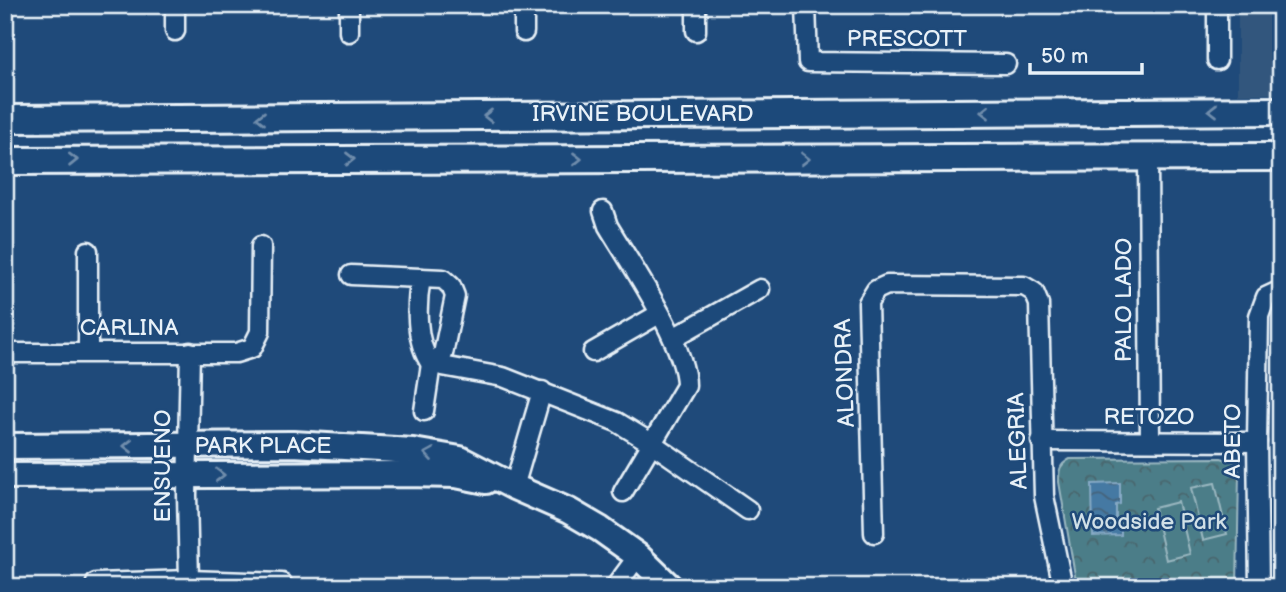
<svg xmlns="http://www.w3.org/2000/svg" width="1286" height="592" viewBox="0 0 1286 592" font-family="'Balsamiq Sans',sans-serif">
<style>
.built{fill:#33577d}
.park{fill:url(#park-crowns);stroke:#9ab7c0;stroke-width:2}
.pitch{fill:#4c7d88;stroke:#9ab7c0;stroke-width:2}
.water{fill:url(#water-waves);stroke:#86a9c5;stroke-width:2}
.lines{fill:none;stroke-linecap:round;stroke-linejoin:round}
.street-casing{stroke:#e8f1f8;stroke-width:23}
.secondary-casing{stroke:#e8f1f8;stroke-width:30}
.primary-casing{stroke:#e8f1f8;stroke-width:32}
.street{stroke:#1f4a7a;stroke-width:18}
.secondary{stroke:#1f4a7a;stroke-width:24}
.primary{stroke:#1f4a7a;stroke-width:26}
.oneway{stroke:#6f8dac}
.labels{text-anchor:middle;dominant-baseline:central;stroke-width:5;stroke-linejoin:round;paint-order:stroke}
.street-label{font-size:23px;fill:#e8f1f8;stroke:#1f4a7a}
.park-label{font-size:23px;fill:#d1e0e7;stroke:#1f4a7a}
</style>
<defs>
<pattern id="park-crowns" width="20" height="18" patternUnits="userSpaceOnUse" patternTransform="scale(1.75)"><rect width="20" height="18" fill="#4c7d88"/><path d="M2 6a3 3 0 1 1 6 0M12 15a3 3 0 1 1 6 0" fill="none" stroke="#49656c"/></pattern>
<pattern id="water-waves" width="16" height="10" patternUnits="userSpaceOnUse" patternTransform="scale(1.75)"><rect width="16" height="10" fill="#4579a3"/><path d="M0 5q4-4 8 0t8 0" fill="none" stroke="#45637b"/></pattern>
</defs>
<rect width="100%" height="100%" fill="#1f4a7a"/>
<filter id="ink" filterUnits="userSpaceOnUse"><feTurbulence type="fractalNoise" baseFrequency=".0143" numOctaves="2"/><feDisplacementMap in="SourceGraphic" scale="14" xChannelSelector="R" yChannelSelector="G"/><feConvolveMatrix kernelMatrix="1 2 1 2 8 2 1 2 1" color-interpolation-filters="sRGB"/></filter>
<g filter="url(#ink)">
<!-- built -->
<rect class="built" x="1238" y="5" width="43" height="89"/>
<!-- park -->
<g class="park">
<path d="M 1221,458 L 1235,462 L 1239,472 L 1237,587 L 1077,587 L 1059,482 C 1059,470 1059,465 1070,459 Z"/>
<rect x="1275" y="553" width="6" height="34"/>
</g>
<!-- pitch -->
<g class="pitch">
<polygon points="1215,483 1227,534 1203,540 1191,488"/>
<polygon points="1178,502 1190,554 1166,560 1154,508"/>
</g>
<!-- water -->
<polygon class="water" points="1120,483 1120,504 1116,505 1116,524 1121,525 1121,535 1093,536 1092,484"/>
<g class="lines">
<defs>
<g id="street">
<polyline points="175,5 175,31"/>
<polyline points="349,5 349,32"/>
<polyline points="524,5 524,32"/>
<polyline points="806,5 808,62 1006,64"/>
<polyline points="696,31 696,5"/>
<polyline points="1217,60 1217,5"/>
<polyline points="1148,158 1150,441"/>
<path d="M 603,211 L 608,226 C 630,263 687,346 686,386 L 623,492"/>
<polyline points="88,251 88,352"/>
<path d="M 351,275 L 421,278 C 416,304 415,342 431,364 L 503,377 L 617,422 L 653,444 L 748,510"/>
<polyline points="421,278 443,279 451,286 455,296 443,354 431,364 424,411"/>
<polyline points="673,338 760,289"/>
<polyline points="5,351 12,353 236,353 252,348 260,332 261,246"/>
<polyline points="593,352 659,314"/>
<polyline points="1041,441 1257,442"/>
<polyline points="514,487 542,391"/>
<polyline points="874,533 868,303 876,290 887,285 1024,286 1034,292 1039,304 1044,496 1063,587"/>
<polyline points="189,580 187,495 190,352"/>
<polyline points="96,587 96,583 189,580 282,583 282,587"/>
<polyline points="615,587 638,556"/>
<polyline points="1259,587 1257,442 1259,316 1266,297 1281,290"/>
</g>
<g id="secondary">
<polyline points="5,446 293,444 413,451 460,459 514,487 569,511 600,529 638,556 670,587"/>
<polyline points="5,476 407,474 456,475 486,481"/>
</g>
<g id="primary">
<polyline points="5,119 1281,111"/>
<polyline points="5,161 1281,157"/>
</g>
</defs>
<!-- street casing -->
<use href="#street" class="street-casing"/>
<!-- secondary casing -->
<use href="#secondary" class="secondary-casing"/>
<!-- primary casing -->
<use href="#primary" class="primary-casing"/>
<!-- street -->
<use href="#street" class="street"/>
<!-- secondary -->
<use href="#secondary" class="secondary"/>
<!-- primary -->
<use href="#primary" class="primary"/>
</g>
<!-- one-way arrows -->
<defs><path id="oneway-chevron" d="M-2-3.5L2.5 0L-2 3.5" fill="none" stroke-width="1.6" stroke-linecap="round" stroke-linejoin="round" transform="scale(1.75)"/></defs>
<g class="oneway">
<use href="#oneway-chevron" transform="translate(1213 110) rotate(-180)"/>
<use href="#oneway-chevron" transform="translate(985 112) rotate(180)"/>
<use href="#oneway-chevron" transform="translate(488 116) rotate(180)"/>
<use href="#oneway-chevron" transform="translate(261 118) rotate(180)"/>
<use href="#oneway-chevron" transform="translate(350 159)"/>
<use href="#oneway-chevron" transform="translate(577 159)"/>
<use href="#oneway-chevron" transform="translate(805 159)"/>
<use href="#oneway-chevron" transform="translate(73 160) rotate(-1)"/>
<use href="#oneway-chevron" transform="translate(128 446) rotate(180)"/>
<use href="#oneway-chevron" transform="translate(429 454) rotate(-171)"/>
<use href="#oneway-chevron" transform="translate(220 475)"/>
</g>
</g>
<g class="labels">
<!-- street labels -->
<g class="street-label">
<text x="907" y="39">PRESCOTT</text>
<text x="643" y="114">IRVINE BOULEVARD</text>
<text transform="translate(1124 300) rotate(-90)">PALO LADO</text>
<text x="129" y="328">CARLINA</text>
<text transform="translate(845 373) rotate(-92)">ALONDRA</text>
<text x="1149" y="417">RETOZO</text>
<text transform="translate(1018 441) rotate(-92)">ALEGRIA</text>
<text transform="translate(1233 441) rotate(-90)">ABETO</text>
<text x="263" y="446">PARK PLACE</text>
<text transform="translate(163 466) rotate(-90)">ENSUENO</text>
</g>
<!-- park labels -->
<g class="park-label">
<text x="1149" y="522">Woodside Park</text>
</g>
</g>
<!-- margin -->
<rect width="1286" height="592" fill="none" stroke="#1f4a7a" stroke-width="28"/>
<rect x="14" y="14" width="1258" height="564" fill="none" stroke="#e8f1f8" stroke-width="2.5" filter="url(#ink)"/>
<!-- scale -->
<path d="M1030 63v10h112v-10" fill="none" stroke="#e8f1f8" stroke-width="3.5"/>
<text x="1041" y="63" font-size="21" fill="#e8f1f8" stroke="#1f4a7a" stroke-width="5" paint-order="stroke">50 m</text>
</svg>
